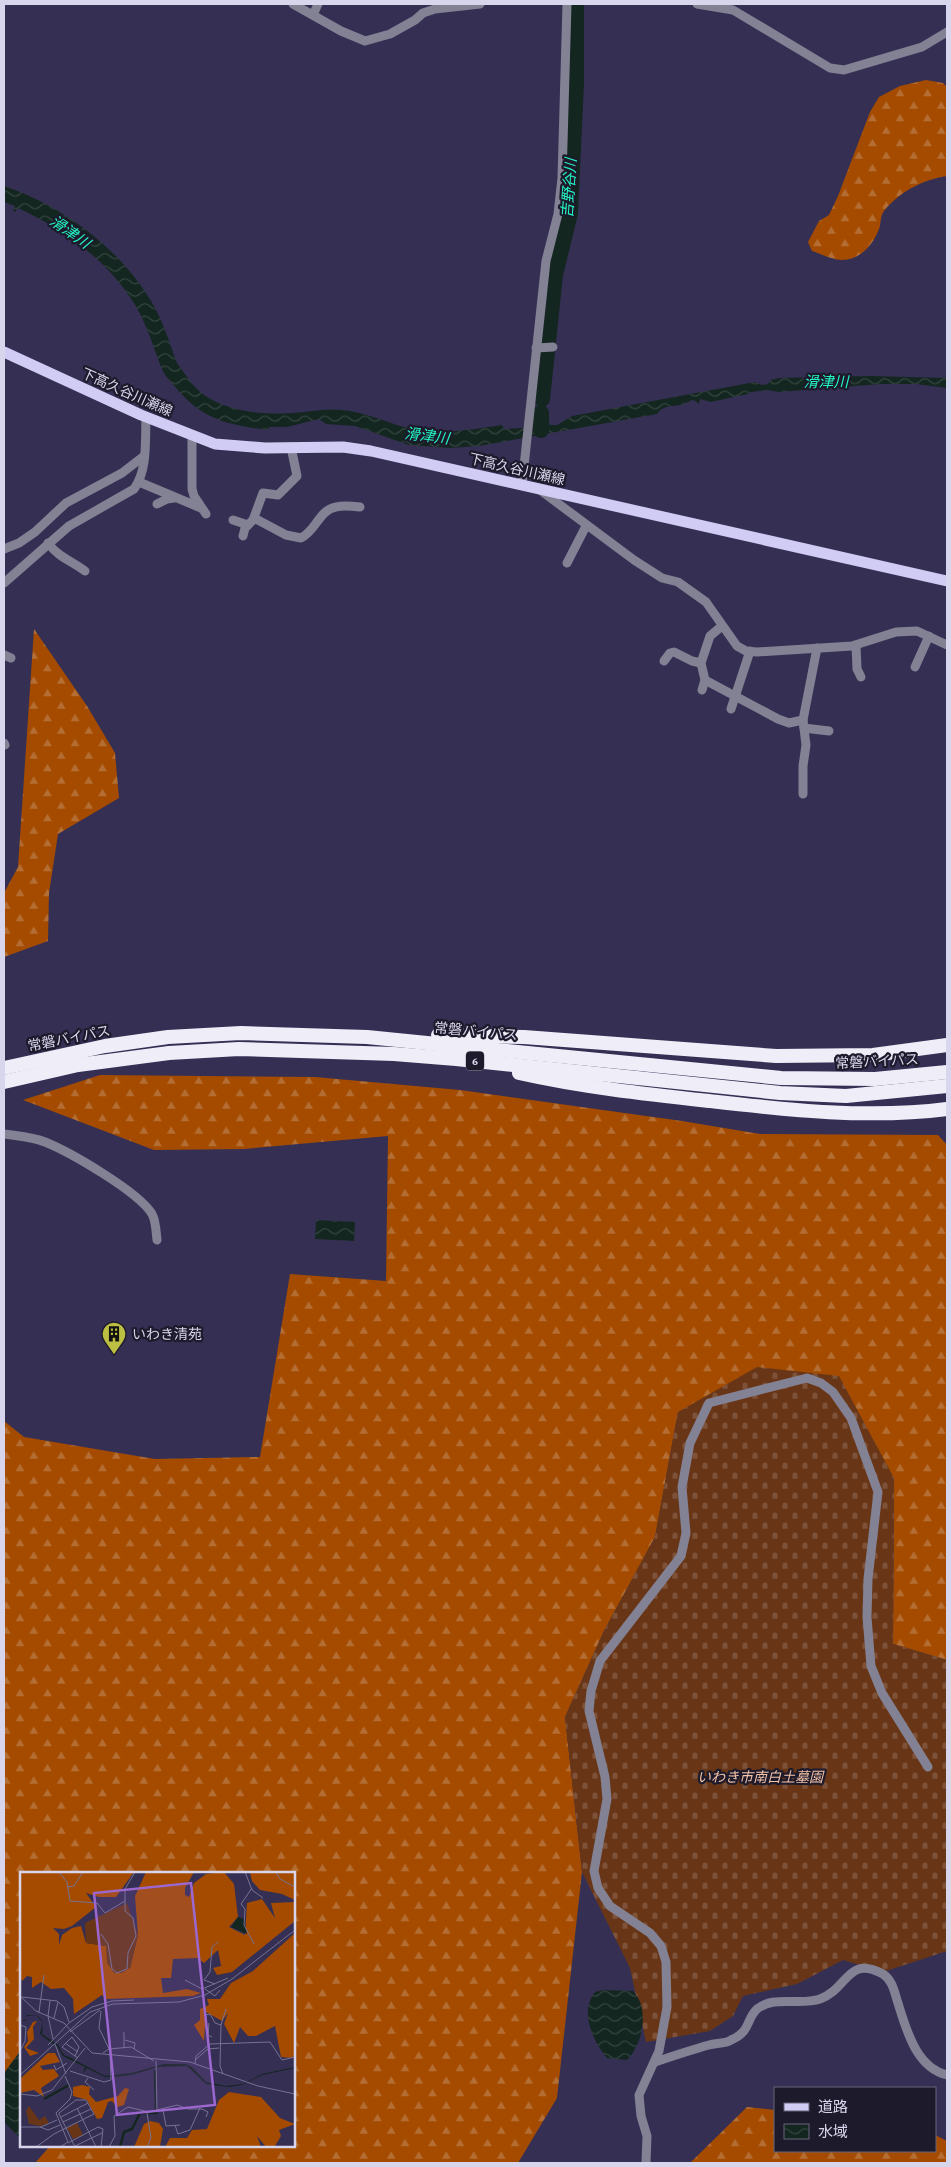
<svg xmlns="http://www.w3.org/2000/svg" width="951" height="2167" viewBox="0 0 951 2167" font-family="'Crimson Pro','Noto Sans JP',serif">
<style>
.forest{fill:url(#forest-firs)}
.cemetery{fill:url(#cemetery-stones)}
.water{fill:url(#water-waves)}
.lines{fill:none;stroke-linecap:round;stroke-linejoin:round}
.river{stroke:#142620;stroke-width:16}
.minor{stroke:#838194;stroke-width:9}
.major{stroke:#d0ccf3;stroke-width:11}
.highway{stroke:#efeef8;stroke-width:14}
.labels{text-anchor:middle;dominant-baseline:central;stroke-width:4.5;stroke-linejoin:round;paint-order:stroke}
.shield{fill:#1d1a2b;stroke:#a09eb3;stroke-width:1}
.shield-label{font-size:12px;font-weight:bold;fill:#d8d6ed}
.street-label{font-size:14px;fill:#d8d6ed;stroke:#1d1a2b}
.poi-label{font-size:14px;fill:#d8d6ed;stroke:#1d1a2b;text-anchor:start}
.park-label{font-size:14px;font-style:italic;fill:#f3c2a7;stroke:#1d1a2b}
.water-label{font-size:15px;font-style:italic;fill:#23f7c4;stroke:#1d1a2b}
.inset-river{fill:none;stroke:#142620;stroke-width:2.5}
.inset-road{fill:none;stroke:#767291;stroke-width:1}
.view{fill:#9c68cf;fill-opacity:0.15;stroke:#9c68cf;stroke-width:2.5}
.inset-edge{fill:none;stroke:#d8d6ed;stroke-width:2.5}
</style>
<defs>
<pattern id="forest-firs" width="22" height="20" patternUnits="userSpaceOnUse" patternTransform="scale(1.25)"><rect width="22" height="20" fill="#a44b00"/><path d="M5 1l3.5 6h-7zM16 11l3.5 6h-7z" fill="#b46d32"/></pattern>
<pattern id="cemetery-stones" width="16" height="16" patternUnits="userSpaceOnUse" patternTransform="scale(1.25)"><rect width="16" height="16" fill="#683617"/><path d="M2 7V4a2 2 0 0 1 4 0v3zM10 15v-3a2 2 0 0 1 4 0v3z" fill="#7d5239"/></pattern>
<pattern id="water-waves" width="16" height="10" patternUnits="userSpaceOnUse" patternTransform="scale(1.25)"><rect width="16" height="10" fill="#142620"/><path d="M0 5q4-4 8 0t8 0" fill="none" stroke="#354541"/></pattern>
</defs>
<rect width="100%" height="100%" fill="#352f54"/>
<!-- forest -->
<g class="forest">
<path d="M 926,80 L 943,83 L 947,87 L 947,176 C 923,180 900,191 884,211 C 880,216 881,224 879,229 C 873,245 860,260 842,260 C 833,260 821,254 812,251 L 808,242 L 819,221 L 829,215 L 838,196 L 870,112 L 879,97 L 900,86 Z"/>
<polygon points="34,629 87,706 115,753 119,798 58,834 49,893 48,941 4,957 4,893 18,867"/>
<polygon points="100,1075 315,1077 460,1090 682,1121 760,1134 938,1135 947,1145 947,1660 893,1644 894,1478 678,1412 655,1537 604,1631 565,1717 582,1872 557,2098 518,2163 35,2163 50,2146 294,2146 294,1873 21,1873 21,2056 4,2077 4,1421 24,1437 155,1459 260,1457 290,1274 386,1281 388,1136 244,1149 154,1150 23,1100"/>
<polygon points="747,2107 775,2110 775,2151 935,2151 935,2135 947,2141 947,2163 690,2163"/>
</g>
<!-- cemetery -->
<polygon class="cemetery" points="757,1367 839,1376 894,1478 893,1644 947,1660 947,1951 883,1972 843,1960 797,1984 743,1996 733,2016 710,2031 646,2042 630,1968 582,1872 565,1717 604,1631 655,1537 678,1412"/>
<!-- water -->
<g class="water">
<path d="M 4,186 C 64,206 123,251 154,306 C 164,324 170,345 177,363 C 185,374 193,387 204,395 C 229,412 264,415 292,413 C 309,412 325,408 342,410 C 364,412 383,421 404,427 C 437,436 469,430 502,425 L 504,429 L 522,428 L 539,420 L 545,421 L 550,425 L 557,425 L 572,416 L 755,382 L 762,385 L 768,384 L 771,380 L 779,378 L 871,376 L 947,378 L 947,388 L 916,384 L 881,384 L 779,392 L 767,390 L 751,392 L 748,394 L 711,402 L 700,399 L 699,404 L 694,400 C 691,400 688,402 686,403 C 676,408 665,403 657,414 L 479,446 L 450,448 L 409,445 L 355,426 L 326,424 L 319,419 L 287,427 L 269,427 L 268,430 C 229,425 203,420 177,389 C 171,382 164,375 161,367 C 152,343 145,319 130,297 C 103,257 61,228 18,208 L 15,212 L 13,211 L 15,206 L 4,202 Z"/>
<polygon points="316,1220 355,1222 354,1241 315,1239"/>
<path d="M 604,1990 L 633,1991 C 650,2008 643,2044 627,2060 L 607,2058 C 593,2041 579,2012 595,1992 Z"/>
<polygon points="21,2050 21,2139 4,2122 4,2073"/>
</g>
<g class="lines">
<!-- river -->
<g class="river">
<polyline points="542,399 555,275 570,213 576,83 576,4"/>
<polyline points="541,413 541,430"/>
</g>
<!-- minor -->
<g class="minor">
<polyline points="293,4 341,31 365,41 390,34 415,20 423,13 435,9 480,4"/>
<polyline points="697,4 733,10 830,68 844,70 922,47 947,32"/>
<polyline points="313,15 318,4"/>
<polyline points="536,348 553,347"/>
<polyline points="192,437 192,489 194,496 206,514"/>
<polyline points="139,482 201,508"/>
<polyline points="522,485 546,261 558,214 562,178 567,4"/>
<polyline points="540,490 634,560 662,578 678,582 706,602 737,646 746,651 757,652 852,646 896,632 917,631 947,645"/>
<polyline points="157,504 167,499 174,498"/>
<path d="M 254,518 L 286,535 L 301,538 C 316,531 319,510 336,507 C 343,505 352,506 360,507"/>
<polyline points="233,520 248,525"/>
<polyline points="243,536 245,528 253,520 263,493 278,495 297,476 291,447"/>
<path d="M 48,543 C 58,557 72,561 85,571"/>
<polyline points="4,549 19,543 35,532 66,503 122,473 144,456"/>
<polyline points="567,563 586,526"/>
<path d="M 4,583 L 69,526 L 134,489 C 148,470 145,440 146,417"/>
<polyline points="722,626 710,636 701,663 705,680 778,719 789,723 803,720"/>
<polyline points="856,645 857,669 861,677"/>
<polyline points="4,655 11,658"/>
<polyline points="664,661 670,653 674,652 692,661 701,663"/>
<polyline points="915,667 929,636"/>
<polyline points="702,690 705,680"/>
<polyline points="731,709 750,651"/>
<polyline points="804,728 829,731"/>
<polyline points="4,743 5,745"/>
<polyline points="803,794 803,766 806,745 803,720 817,648"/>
<path d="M 4,1134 C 17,1136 33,1137 45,1142 C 70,1152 139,1192 152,1214 C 156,1221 156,1232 157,1240"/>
<path d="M 655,2062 C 673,2056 691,2050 709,2045 C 716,2043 725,2044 731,2040 C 751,2032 746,2019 757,2009 C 774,1995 800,2006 820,1999 C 849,1988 847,1955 883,1974 C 892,1980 894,1990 897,2000 C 906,2028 915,2067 947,2075"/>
<polyline points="646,2163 647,2136 641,2116 639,2095 659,2051 667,2007 666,1962 661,1946 650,1933 610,1906 598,1888 594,1871 607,1799 605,1777 589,1711 591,1691 600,1661 681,1556 686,1533 682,1487 690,1443 709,1403 807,1378 821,1383 833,1392 851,1418 878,1492 868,1579 867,1617 871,1666 882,1693 928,1767"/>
</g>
<!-- major -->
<polyline class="major" points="4,352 141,415 215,444 265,448 343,447 371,451 947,581"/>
<!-- highway -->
<g class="highway">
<polyline points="438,1035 524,1037 776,1056 873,1055 947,1045"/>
<polyline points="4,1068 105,1046 168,1037 241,1033 367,1037 781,1078 875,1079 947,1072"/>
<path d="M 519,1073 C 581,1087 645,1094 709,1101 C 789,1110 868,1119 947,1109"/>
<polyline points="4,1082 78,1065 169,1053 239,1049 394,1054 456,1059 780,1093 846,1096 947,1086"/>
</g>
</g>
<!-- icons -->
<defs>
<symbol id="building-pin" viewBox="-11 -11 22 30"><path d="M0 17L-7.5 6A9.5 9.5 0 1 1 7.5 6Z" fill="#bdbf43" stroke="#1d1a2b"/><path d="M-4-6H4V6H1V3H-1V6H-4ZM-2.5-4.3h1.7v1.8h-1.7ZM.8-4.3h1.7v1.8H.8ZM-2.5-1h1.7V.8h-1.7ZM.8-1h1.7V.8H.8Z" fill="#111"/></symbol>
</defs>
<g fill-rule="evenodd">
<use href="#building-pin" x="100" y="1320" width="28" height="38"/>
</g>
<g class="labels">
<!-- shield labels -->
<rect class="shield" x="466" y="1051.5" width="18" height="19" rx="4"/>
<g class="shield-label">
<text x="475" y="1061">6</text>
</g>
<!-- street labels -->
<g class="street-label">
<text transform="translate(127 392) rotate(24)">下高久谷川瀬線</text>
<text transform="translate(517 469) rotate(13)">下高久谷川瀬線</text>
<text transform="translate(476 1031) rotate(5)">常磐バイパス</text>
<text transform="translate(69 1038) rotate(-11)">常磐バイパス</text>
<text transform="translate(877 1061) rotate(-3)">常磐バイパス</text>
</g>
<!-- poi labels -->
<g class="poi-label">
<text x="132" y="1334">いわき清苑</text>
</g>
<!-- park labels -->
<g class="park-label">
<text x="760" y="1777">いわき市南白土墓園</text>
</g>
<!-- water labels -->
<g class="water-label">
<text transform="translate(569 188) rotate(-86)">吉野谷川</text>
<text transform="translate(70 232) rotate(35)">滑津川</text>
<text x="826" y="382">滑津川</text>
<text transform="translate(427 436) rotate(7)">滑津川</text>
</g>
</g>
<!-- overview -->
<g transform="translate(20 1872)">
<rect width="275" height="275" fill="#352f54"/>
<path d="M 9,234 L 19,248 L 25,244 L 29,251 L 21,254 L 9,252 L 6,239 Z" fill="#683617"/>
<path d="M 0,0 L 114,0 L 96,25 L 79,25 L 66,21 L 76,35 L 52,54 L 44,57 L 33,56 L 39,62 L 39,73 L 42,63 L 52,56 L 61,54 L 66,71 L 86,74 L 110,96 L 118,63 L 115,24 L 126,0 L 174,0 L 165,16 L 165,23 L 169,25 L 174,11 L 186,2 L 204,0 L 214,12 L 218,45 L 209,55 L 225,63 L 227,31 L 242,27 L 255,46 L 251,31 L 275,30 L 275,49 L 212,100 L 197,103 L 193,96 L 201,94 L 198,78 L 184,91 L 177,86 L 153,87 L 151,106 L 141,106 L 143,121 L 167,117 L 181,121 L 173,124 L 86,127 L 82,123 L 54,142 L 53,127 L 44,116 L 31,117 L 21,110 L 12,116 L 12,105 L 7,104 L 2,109 L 0,105 ZM 230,0 L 275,0 L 275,28 L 262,22 L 240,18 L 232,9 ZM 275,61 L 275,182 L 272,186 L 261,185 L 255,154 L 236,164 L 228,164 L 220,155 L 214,171 L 204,152 L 208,141 L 202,149 L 186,140 L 184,169 L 174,153 L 180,148 L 180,137 L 189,133 L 187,127 L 200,127 L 211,111 L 233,99 ZM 17,149 L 13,155 L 14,167 L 6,176 L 19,181 L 10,184 L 4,175 L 8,169 L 7,160 L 13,150 ZM 28,181 L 35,181 L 40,190 L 20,194 L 23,198 L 34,197 L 39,204 L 21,216 L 24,225 L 14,218 L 0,221 L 0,207 ZM 62,213 L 70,215 L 69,222 L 76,230 L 98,224 L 105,216 L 109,217 L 104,233 L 97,235 L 92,229 L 88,230 L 82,246 L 77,247 L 67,228 L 53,224 L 53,215 ZM 209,220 L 241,225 L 260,246 L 275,252 L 259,258 L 261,264 L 255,274 L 246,275 L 237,264 L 241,275 L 145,275 L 150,266 L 167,266 L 172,258 L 187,257 L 199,228 ZM 130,249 L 139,251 L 143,257 L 140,275 L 114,275 L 124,252 Z" fill="#a44b00"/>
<path d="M 107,31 L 118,63 L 110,96 L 102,101 L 94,101 L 87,91 L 86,74 L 66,71 L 65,51 Z" fill="#683617"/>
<path d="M 57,251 L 63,263 L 53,267 L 47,256 Z" fill="#683617"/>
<path d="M 218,45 L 224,47 L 227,62 L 211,55 ZM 7,143 L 18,144 L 22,149 L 23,151 L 22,162 L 38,173 L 44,183 L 49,185 L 85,204 L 112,201 L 144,192 L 165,192 L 172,195 L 186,210 L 206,214 L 223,212 L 242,202 L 275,195 L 275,196 L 242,203 L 222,213 L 209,215 L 186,212 L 167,194 L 138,195 L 111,203 L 94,205 L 85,205 L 67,196 L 63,201 L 65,195 L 43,184 L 40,179 L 38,175 L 22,164 L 20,161 L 23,151 L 17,144 L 7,144 L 6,149 L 0,149 L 6,148 Z" fill="#142620"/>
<path class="inset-river" d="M 24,227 L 49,213M 100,275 L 104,260 L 112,257 L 120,241 L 136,241 L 135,198"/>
<path class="inset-road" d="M 39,0 L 47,10 L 50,29 L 77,31 L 85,41 L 105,29M 225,0 L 232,18 L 243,26M 256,0 L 260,7 L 273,14M 47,15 L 54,14 L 63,0M 232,16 L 221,32 L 225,37 L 224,53 L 234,72M 81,62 L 88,72 L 92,97 L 97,101 L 107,97 L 108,81 L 116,64 L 113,46 L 105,39 L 105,17 L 115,0M 165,108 L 182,117 L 208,106M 195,112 L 184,108 L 190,100 L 192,75 L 198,70M 185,117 L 195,124 L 200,118M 0,124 L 16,139 L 44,151 L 72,181 L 170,190 L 238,214 L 275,222M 2,125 L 37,129 L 44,135 L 49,150M 30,129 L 28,144 L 33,167M 19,140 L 24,103M 185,143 L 190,142 L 195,151 L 201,153 L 200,194 L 203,202M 34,146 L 38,130M 189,151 L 188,163 L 192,165M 0,153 L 6,155 L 5,169 L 1,177M 201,153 L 206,137M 50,160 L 80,138M 104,160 L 104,176M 105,168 L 115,171 L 114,177M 45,171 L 58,180M 35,172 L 46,202M 28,173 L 49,151 L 72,135 L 92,129 L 114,128M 83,181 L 89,177 L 111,175 L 134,189M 55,184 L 42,175 L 52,165 L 59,175 L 55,184 L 58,186M 175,188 L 188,177 L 199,176M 136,189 L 137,240M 175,192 L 176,184 L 190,172 L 250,170 L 262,188 L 275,185M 34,193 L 36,198 L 47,191M 50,199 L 84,210 L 91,208 L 90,179 L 79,156 L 81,139M 0,203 L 70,140 L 93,132 L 159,130 L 185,123 L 212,107 L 275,58M 68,206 L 65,210 L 74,218M 0,222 L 17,224 L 32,218 L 65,176M 57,236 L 76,275M 143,238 L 146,254 L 160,253M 127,241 L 131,266 L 127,275M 41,245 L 68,231M 43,250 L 71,237M 155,253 L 158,262 L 170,258 L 180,236M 0,255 L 21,255 L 37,248M 20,255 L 28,258 L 40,253M 48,271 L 78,255 L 83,257 L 81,275M 55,274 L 82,261M 16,275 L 34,262 L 74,242 L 66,228 L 56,228 L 39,241 L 39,242 L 46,256 L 52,269 L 55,275M 40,275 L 48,270 L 36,241 L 50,227 L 52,220 L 45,204M 89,275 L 95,264 L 94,244 L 108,235 L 129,240 L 157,233 L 168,237 L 182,237 L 188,240 L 186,245"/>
<path class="view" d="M 171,11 L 195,233 L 97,243 L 74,21 Z"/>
<rect width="275" height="275" class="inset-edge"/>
</g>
<!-- border -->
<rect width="951" height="2167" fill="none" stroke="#d8d6ed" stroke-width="10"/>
<!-- legend -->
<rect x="774" y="2087" width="162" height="65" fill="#1d1a2b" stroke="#686579"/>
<rect x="784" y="2103" width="25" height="8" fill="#d0ccf3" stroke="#686579"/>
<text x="818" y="2112" font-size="15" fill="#d8d6ed">道路</text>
<rect x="784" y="2124" width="25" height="15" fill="url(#water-waves)" stroke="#686579"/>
<text x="818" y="2137" font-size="15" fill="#d8d6ed">水域</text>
</svg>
